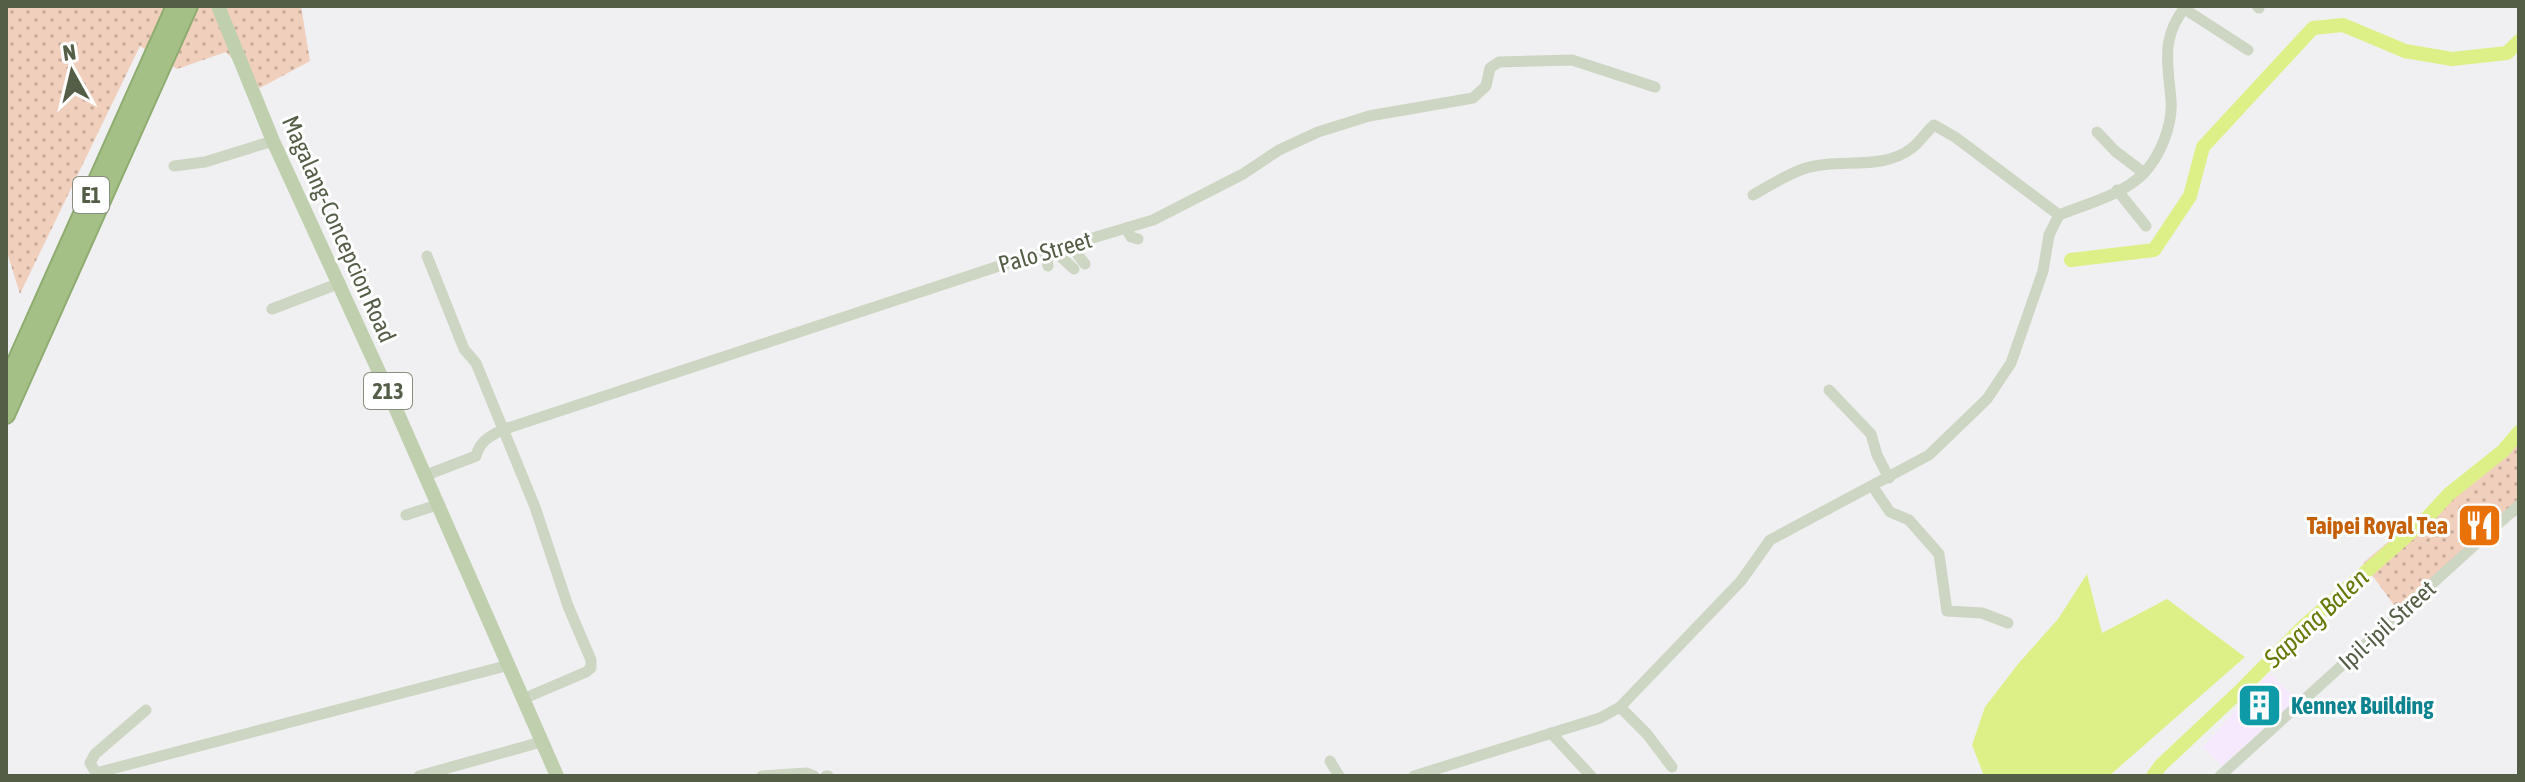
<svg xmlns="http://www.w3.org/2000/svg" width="2525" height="782" viewBox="0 0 2525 782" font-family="'Asap Condensed',sans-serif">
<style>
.commercial{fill:#f7e9fd}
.grass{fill:url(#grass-dots)}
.water{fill:#ddf088}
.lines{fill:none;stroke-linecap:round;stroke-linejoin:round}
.river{stroke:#ddf088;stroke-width:14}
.highway-casing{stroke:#8fac71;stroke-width:20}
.minor{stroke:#cdd5c3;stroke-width:11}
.major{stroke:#c0d0ae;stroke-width:14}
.highway{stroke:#a4c086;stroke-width:16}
.labels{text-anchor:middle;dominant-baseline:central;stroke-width:6;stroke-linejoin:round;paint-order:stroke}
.shield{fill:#fff;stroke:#878e7e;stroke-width:2}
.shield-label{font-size:22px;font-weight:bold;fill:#545e47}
.street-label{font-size:24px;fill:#545e47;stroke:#fff}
.food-label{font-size:24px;font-weight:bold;fill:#c56008;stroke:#fff;text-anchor:end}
.culture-label{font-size:24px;font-weight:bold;fill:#0d838f;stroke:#fff;text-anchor:start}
.water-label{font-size:26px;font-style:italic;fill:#667a0a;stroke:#fff}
</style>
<defs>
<pattern id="grass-dots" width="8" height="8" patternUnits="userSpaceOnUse" patternTransform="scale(2)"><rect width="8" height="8" fill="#f1cfbd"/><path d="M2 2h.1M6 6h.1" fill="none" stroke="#c6ab9b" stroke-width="1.8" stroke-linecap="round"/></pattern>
</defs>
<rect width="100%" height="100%" fill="#f0f0f2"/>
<!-- commercial -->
<polygon class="commercial" points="2269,673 2296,699 2222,766 2203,747"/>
<!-- grass -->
<g class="grass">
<polygon points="6,6 301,6 310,61 260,88 226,52 177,69 140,46 20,294 6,249"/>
<polygon points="2519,433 2519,513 2400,613 2363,563"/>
</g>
<!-- water -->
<polygon class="water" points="2087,574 2102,633 2167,599 2245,657 2109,776 1984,776 1972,745 1985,707 2018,664 2058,619"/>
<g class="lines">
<!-- river -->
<g class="river">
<polyline points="2071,260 2154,250 2190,196 2203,147 2313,28 2343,25 2405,51 2452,59 2507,53 2519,41"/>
<polyline points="2153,776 2161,765 2242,689 2304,626 2425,520 2449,494 2503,451 2519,432"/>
</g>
<defs>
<g id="highway">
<polyline points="6,384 175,6"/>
<polyline points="6,415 189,6"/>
</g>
</defs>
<!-- highway casing -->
<use href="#highway" class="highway-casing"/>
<!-- minor -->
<g class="minor">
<polyline points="2257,6 2259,8"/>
<polyline points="2183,8 2248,50"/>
<polyline points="2097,132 2115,151 2144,173"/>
<polyline points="174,166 205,162 273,141"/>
<polyline points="2117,190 2146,226"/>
<path d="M 1753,195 C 1769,186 1786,175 1803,169 C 1838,157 1881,172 1912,148 C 1920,142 1926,132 1934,125 L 1955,137 L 2059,215"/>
<path d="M 2059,215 C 2086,204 2122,195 2143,174 C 2160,157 2173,125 2171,100 C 2168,64 2160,38 2186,6"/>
<polyline points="1126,228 1131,237 1138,239"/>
<polyline points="1075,244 1078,255 1085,264"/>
<polyline points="1058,249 1062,258 1074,269"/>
<polyline points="1046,252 1048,266"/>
<polyline points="427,256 464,349 476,363 535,507 568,606 591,660 591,668 586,672 523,699"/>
<polyline points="272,309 340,283"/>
<polyline points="1829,390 1871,434 1877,455 1889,478"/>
<path d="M 424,476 L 476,456 C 480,441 489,437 502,430 L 1002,265 L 1153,220 L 1243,174 L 1279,150 L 1318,132 L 1369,116 L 1473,98 L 1486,86 L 1490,68 L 1499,62 L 1572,60 L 1655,87"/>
<polyline points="1873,487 1890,512 1909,520 1939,554 1947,611 1982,613 2008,623"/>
<polyline points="406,515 437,505"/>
<polyline points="1620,707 1647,734 1672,767"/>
<polyline points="146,710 95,754 90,763 96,773 509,665"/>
<polyline points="1551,733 1591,776"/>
<polyline points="1330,761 1339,776"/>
<polyline points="419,776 541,742"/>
<polyline points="762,776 806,773 814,776"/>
<polyline points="826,776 828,776"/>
<polyline points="1414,776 1600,718 1620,707 1741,581 1770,540 1929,455 1987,399 2011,363 2043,271 2049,235 2059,215"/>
<polyline points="2220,776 2519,505"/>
</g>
<!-- major -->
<polyline class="major" points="218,6 273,141 391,398 557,776"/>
<!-- highway -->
<use href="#highway" class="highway"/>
</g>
<!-- icons -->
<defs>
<symbol id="restaurant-square" viewBox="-11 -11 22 22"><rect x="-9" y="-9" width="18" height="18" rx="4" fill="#e8710a" stroke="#fff"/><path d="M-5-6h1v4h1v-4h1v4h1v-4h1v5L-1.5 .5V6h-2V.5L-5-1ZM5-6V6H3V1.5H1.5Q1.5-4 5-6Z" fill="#fff"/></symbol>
<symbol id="building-square" viewBox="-11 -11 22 22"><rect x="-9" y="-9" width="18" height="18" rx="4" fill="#0f9aa8" stroke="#fff"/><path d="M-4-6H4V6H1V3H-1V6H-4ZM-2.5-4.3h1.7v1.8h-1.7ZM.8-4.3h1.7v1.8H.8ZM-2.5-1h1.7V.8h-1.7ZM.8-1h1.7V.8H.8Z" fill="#fff"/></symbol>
</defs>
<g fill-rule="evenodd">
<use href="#restaurant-square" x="2454" y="500" width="51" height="51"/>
<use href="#building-square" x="2234" y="680" width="51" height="51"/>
</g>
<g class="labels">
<!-- shield labels -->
<g class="shield">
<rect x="73" y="177" width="36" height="36" rx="6"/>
<rect x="364" y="373" width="48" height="36" rx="6"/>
</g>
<g class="shield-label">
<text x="91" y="195">E1</text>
<text x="388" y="391">213</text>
</g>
<!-- street labels -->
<g class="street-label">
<text transform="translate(339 229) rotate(66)">Magalang-Concepcion Road</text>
<text transform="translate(1045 252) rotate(-16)">Palo Street</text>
<text transform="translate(2387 625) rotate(-42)">Ipil-ipil Street</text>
</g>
<!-- food labels -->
<g class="food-label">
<text x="2448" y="525">Taipei Royal Tea</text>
</g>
<!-- culture labels -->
<g class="culture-label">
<text x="2291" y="705">Kennex Building</text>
</g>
<!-- water labels -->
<g class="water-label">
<text transform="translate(2316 618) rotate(-43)">Sapang Balen</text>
</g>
</g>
<!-- border -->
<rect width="2525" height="782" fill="none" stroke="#545e47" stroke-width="16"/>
<!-- north arrow -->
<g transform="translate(72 72) rotate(352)" stroke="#ffffff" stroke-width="6" paint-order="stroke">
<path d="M0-6L14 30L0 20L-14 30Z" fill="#545e47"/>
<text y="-12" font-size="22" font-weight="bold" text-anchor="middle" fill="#545e47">N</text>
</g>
</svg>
